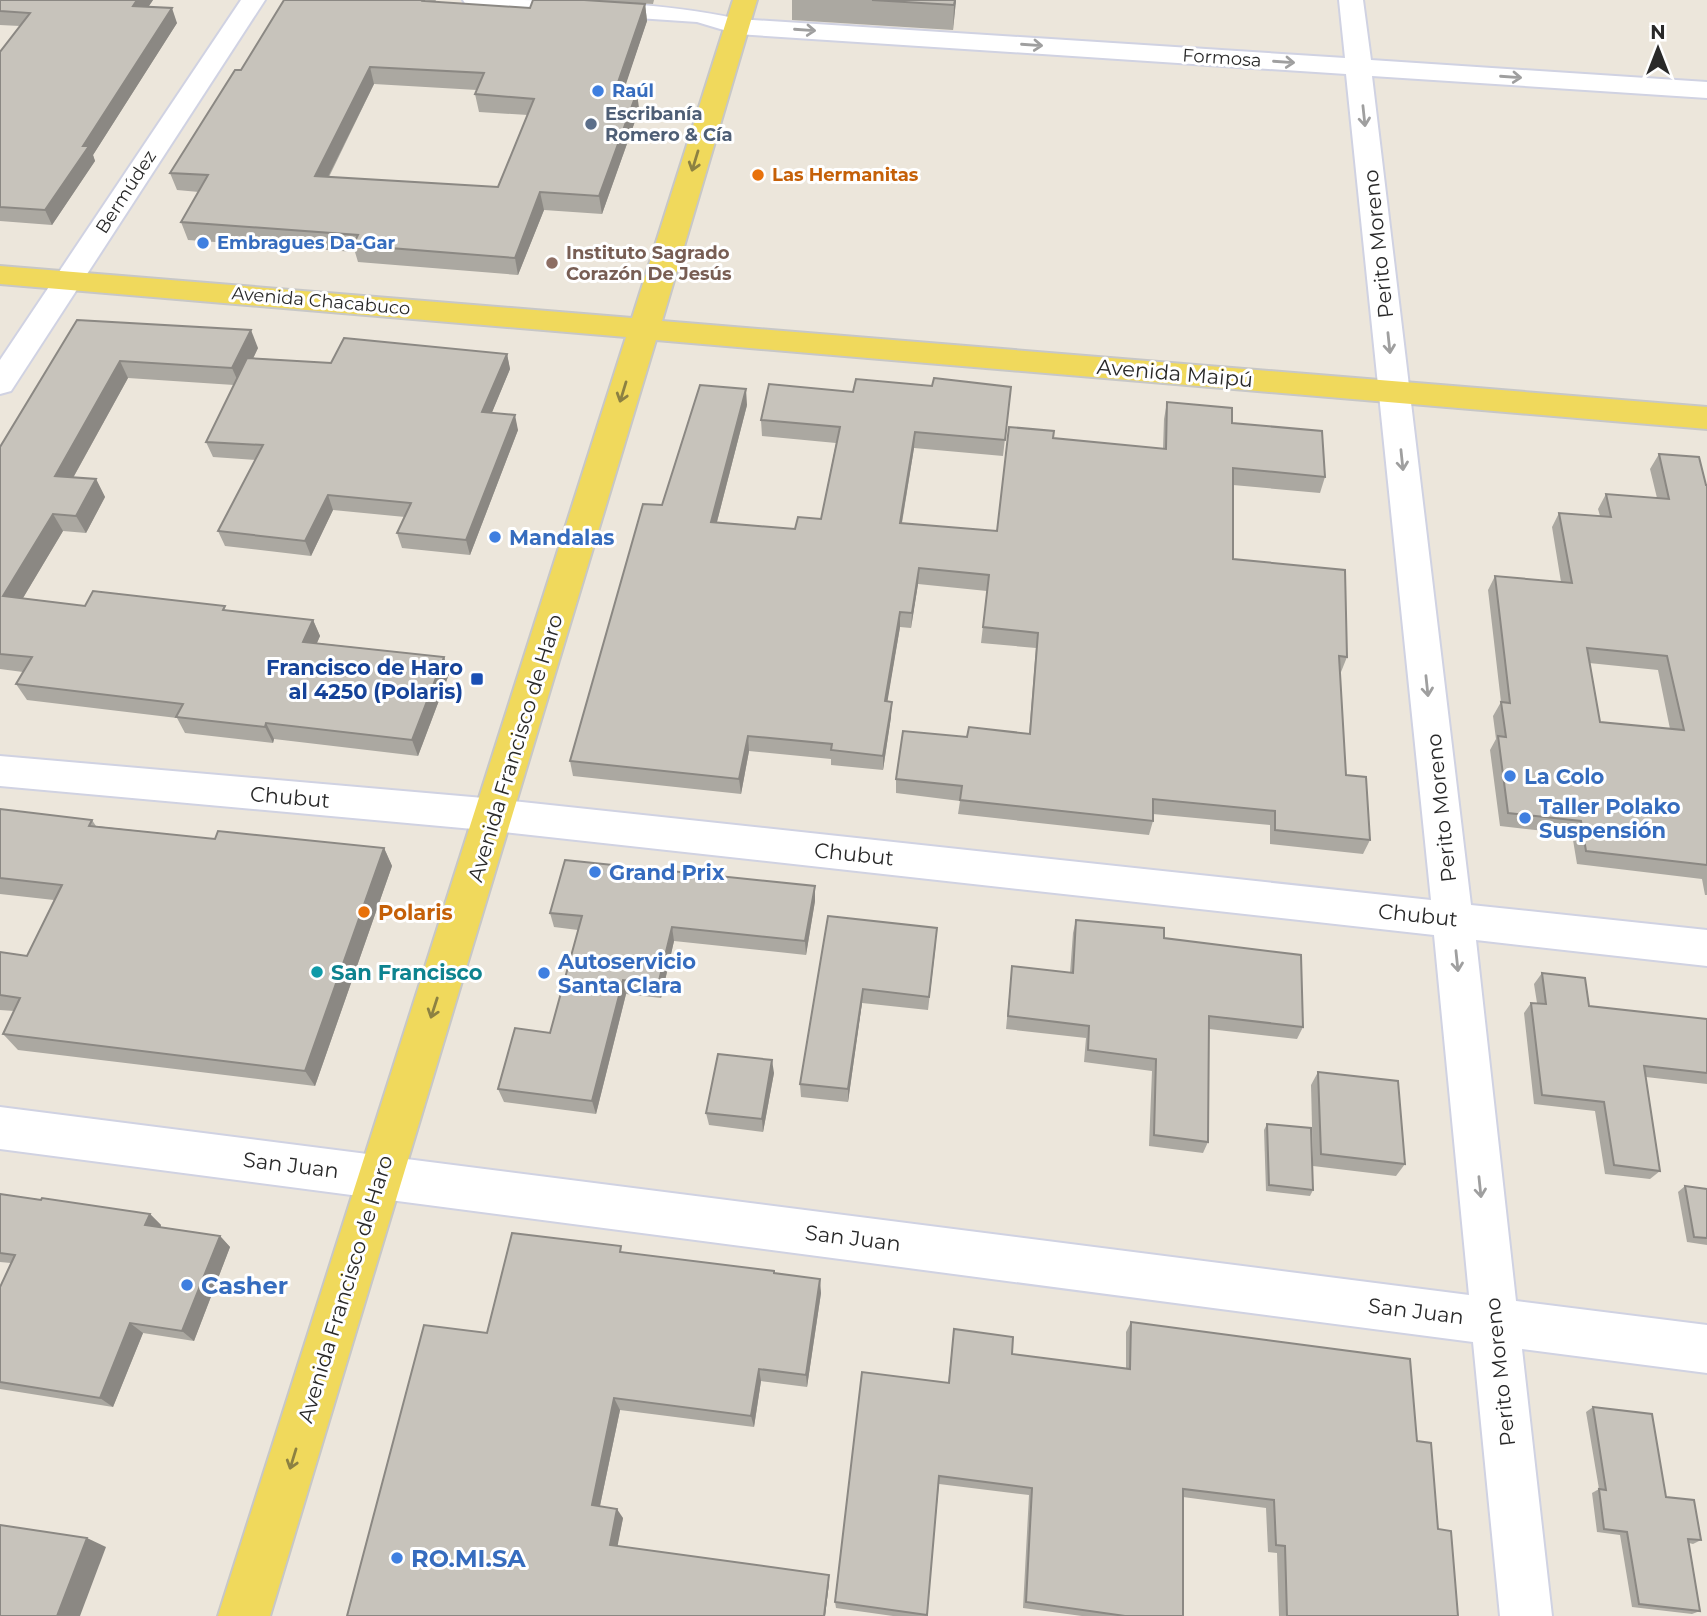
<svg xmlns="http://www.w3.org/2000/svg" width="1707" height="1616" viewBox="0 0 1707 1616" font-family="Montserrat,sans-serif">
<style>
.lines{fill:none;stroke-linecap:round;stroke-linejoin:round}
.street-casing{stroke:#d0d2e2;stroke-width:4}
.primary-casing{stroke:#c7c7c7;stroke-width:4}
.street{fill:#fff;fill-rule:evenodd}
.primary{fill:#f0d95c;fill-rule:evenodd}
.wall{fill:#aba8a1;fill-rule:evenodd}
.shaded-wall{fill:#8b8883}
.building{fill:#c7c3bb;stroke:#8b8883;stroke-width:2;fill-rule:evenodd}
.oneway{stroke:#9f9f9f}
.oneway2{stroke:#8c8142}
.shop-dot{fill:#3f7fe0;stroke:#fff;stroke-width:2.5}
.service-dot{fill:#5c6f8a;stroke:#fff;stroke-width:2.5}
.food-dot{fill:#e8710a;stroke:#fff;stroke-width:2.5}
.education-dot{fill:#8d6e63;stroke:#fff;stroke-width:2.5}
.transit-dot{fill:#1a4fb4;stroke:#fff;stroke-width:2.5}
.culture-dot{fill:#0f9aa8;stroke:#fff;stroke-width:2.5}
.labels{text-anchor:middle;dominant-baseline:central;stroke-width:6;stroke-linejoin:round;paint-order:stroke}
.far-street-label{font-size:18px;fill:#292929;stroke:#fff}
.far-shop-label{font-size:18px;font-weight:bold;fill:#366cbe;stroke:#fff;text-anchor:start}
.far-service-label{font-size:18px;font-weight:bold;fill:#4e5e75;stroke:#fff;text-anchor:start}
.far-food-label{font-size:18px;font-weight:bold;fill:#c56008;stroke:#fff;text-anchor:start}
.far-education-label{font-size:18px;font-weight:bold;fill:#785e54;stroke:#fff;text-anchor:start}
.street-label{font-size:21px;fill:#292929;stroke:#fff}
.shop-label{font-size:21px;font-weight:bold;fill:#366cbe;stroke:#fff;text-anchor:start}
.transit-label{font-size:21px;font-weight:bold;fill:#164399;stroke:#fff;text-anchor:end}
.food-label{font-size:21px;font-weight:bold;fill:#c56008;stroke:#fff;text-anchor:start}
.culture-label{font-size:21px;font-weight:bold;fill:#0d838f;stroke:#fff;text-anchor:start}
.near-shop-label{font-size:24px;font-weight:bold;fill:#366cbe;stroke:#fff;text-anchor:start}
</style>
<rect width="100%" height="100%" fill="#ece6db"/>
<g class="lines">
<defs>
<g id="street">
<polygon points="241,0 265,0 11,391 0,394 0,360"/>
<path d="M 463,0 C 554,0 650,0 738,19 L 1345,58 L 1339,0 L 1363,0 L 1371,60 L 1707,82 L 1707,98 L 1372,76 L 1471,905 L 1707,930 L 1707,966 L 1476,940 L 1516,1301 L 1707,1325 L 1707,1373 L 1522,1349 L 1552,1616 L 1500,1616 L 1473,1342 L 0,1149 L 0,1107 L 1469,1295 L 1434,935 L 495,831 L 0,786 L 0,756 L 495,799 L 1431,900 L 1346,74 L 737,34 L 697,22 L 475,7 L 466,5 Z"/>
</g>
<polygon id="primary" points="733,0 757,0 662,321 1707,407 1707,429 656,340 270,1616 218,1616 626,337 0,284 0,266 632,318"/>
</defs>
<!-- street casing -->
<use href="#street" class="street-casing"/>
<!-- primary casing -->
<use href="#primary" class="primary-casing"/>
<!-- street -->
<use href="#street" class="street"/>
<!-- primary -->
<use href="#primary" class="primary"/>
</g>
<!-- wall -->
<g class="wall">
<polygon points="0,0 153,0 148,7 177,23 93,155 95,161 52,225 0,221 0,52 20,26 0,25"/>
<path d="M 284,0 L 436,0 L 435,2 L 530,8 L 533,0 L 654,0 L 653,4 L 585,0 L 645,4 L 647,21 L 623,91 L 637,92 L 639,110 L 602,214 L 544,210 L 518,275 L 358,262 L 355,252 L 188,240 L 181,222 L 199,192 L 177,190 L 170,173 L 241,70 ZM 374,84 L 477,90 L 475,94 L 479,112 L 528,115 L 498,187 L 329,177 Z"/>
<polygon points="792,0 956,0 953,30 792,20"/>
<polygon points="77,320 258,348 253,358 331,363 507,354 510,369 492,412 518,430 470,555 402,548 397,533 405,517 333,510 311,556 225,546 218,531 256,460 213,457 206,442 234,385 128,378 73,478 96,479 105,497 86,533 63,531 23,598 85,606 227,610 313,620 320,636 317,643 444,657 449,674 418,756 274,739 273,743 185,733 177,718 27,700 16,684 23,672 0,669 0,447"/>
<polygon points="932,386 1011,387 1003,456 914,448 902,523 997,531 1053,438 1163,449 1164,419 1167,402 1232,423 1325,477 1320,493 1233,485 1233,559 1347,657 1341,672 1340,672 1346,775 1370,840 1363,854 1270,844 1270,825 1153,814 1153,821 1149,835 958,814 960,801 896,793 896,779 967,737 1029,734 1036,648 981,643 987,591 918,584 911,628 900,627 887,701 891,717 883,770 831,765 831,759 749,751 741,794 573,776 570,761 662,505 747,405 717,522 795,529 821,519 836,443 762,436 761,420 853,392"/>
<path d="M 1659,454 L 1707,485 L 1707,895 L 1705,895 L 1702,879 L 1577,864 L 1572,834 L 1500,826 L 1490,750 L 1496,739 L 1493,716 L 1501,702 L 1488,590 L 1495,576 L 1561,582 L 1552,527 L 1559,513 L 1600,516 L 1598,509 L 1606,494 L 1657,498 L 1650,469 ZM 1589,663 L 1658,670 L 1670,729 L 1600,722 Z"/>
<polygon points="0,809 92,820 96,826 215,839 384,848 392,866 315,1086 18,1050 3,1034 14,1011 0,1010 0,952 27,956 54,900 0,894"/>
<polygon points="815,901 806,955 674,941 661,998 626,994 596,1114 504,1102 498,1089 550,1033 578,930 554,927 550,913"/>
<polygon points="828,916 936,943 928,1010 862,1003 848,1102 801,1097 800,1084"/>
<polygon points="1076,920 1164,938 1303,1027 1297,1039 1209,1029 1208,1142 1203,1153 1149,1146 1152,1071 1084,1062 1086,1038 1006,1029 1012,966 1070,973 1073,933"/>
<polygon points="1542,973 1589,1006 1707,1019 1707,1084 1646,1077 1660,1171 1650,1179 1605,1174 1595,1111 1534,1104 1524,1013 1531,1003 1537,1003 1534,984"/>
<polygon points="1318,1072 1405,1164 1396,1176 1313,1166 1311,1085"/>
<polygon points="774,1073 763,1132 709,1125 706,1113"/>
<polygon points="1267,1124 1313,1190 1310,1196 1266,1191 1264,1130"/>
<polygon points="1685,1186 1707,1189 1707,1245 1687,1242 1678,1192"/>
<polygon points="0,1194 150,1214 161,1225 161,1227 220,1236 230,1247 194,1341 143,1333 113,1407 0,1389 0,1287 11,1263 0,1262"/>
<polygon points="623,1252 775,1273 821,1293 807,1387 761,1381 754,1427 620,1410 600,1506 623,1518 617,1546 829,1583 825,1616 347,1616 487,1333"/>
<polygon points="1131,1322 1417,1441 1458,1616 1279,1616 1277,1553 1268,1552 1266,1508 1183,1497 1183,1616 1082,1616 1023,1608 1029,1495 939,1484 926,1616 893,1616 836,1608 835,1602 948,1383 954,1329 1012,1354 1126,1368 1126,1332"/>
<polygon points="1593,1407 1701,1540 1693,1544 1689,1543 1700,1611 1692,1614 1632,1607 1620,1535 1597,1532 1592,1493 1599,1489 1586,1412"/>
</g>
<!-- shaded-wall -->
<g class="shaded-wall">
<polygon points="137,0 153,0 139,21 133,6"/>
<polygon points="955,0 956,0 953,30 954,5"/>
<polygon points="645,4 647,21 618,108 615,91"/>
<polygon points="172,8 177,23 93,155 95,161 52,225 45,210 83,146"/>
<polygon points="370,67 374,84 320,193 315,176"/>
<polygon points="637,92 639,110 602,214 599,196"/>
<polygon points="540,192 544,210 518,275 515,258"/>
<polygon points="251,330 258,348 240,386 232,368"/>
<polygon points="507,354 510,369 486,427 482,412"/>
<polygon points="120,361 128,378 64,494 55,476"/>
<polygon points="746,389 747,405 713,537 711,522"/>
<polygon points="515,415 518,430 470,555 466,540"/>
<polygon points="915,432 914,448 899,539 900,523"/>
<polygon points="96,479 105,497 86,533 76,516"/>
<polygon points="328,495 333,510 311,556 305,541"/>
<polygon points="53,514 63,531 14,613 3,596"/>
<polygon points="919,568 918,584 911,628 912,613"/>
<polygon points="900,612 900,627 885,716 885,701"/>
<polygon points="313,620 320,636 310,658 303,642"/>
<polygon points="444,657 449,674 418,756 412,740"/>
<polygon points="892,702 891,717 883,770 883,756"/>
<polygon points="266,723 274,739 273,743 265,727"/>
<polygon points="748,736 749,751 741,794 739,779"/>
<polygon points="384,848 392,866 315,1086 305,1071"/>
<polygon points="815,886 815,901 806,955 805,941"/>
<polygon points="672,927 674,941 661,998 658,985"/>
<polygon points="623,980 626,994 596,1114 592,1101"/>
<polygon points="863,989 862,1003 848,1102 848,1089"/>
<polygon points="772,1060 774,1073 763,1132 762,1119"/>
<polygon points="150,1214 161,1225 157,1236 145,1225"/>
<polygon points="220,1236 230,1247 194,1341 182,1331"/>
<polygon points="820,1279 821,1293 807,1387 806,1375"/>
<polygon points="130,1323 143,1333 113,1407 100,1398"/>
<polygon points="759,1369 761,1381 754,1427 751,1416"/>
<polygon points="614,1398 620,1410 598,1515 592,1505"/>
<polygon points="617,1509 623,1518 616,1554 610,1545"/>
<polygon points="87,1538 106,1547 80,1616 57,1616"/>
<polygon points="829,1575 829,1583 825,1616 824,1616"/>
</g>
<!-- building -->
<g class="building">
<polygon points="0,0 137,0 133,6 172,8 83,146 89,146 45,210 0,207 0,52 30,13 0,11"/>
<path d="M 284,0 L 424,0 L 423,1 L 530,8 L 533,0 L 584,0 L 645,4 L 615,91 L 637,92 L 599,196 L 540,192 L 515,258 L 353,245 L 358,235 L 181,222 L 208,175 L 170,173 L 235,70 L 241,70 ZM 370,67 L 484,73 L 475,94 L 534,99 L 498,187 L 315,176 Z"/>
<polygon points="872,0 955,0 954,5"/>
<polygon points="77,320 251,330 232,368 120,361 55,476 96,479 76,516 53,514 3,596 85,606 93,591 225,606 223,610 313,620 303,642 444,657 412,740 266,723 265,727 176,717 183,704 16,684 32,657 0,654 0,447"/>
<polygon points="344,338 507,354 482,412 515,415 466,540 397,533 411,503 328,495 305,541 218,531 263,445 206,442 247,358 331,363"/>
<polygon points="934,378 1011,387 1005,440 915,432 900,523 997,531 1009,427 1054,431 1053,438 1166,449 1167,402 1232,408 1232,423 1322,431 1325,477 1233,468 1233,559 1345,570 1347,657 1339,656 1346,775 1366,777 1370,840 1275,830 1275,811 1153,799 1153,821 960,800 962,786 896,779 903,731 967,737 969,727 1030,734 1038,633 983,627 989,575 919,568 912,613 900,612 885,701 892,702 883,756 831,750 832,744 748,736 739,779 570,761 643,504 662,505 700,385 746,389 711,522 795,529 798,517 821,519 840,427 761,420 769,384 853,392 856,379 932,386"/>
<path d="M 1659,454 L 1699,457 L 1706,485 L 1707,485 L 1707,865 L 1586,851 L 1581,821 L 1508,813 L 1498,736 L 1506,737 L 1501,702 L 1510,703 L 1495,576 L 1572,583 L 1559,513 L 1611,517 L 1606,494 L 1669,499 ZM 1587,648 L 1667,656 L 1684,730 L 1600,722 Z"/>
<polygon points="0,809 92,820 89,826 215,839 218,831 384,848 305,1071 3,1034 20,998 0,995 0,952 27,956 62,885 0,878"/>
<polygon points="565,860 815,886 805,941 672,927 658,985 623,980 592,1101 498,1089 515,1028 550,1033 582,916 550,913"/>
<polygon points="828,916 937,928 929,997 863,989 848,1089 800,1084"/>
<polygon points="1076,920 1164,928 1164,938 1301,955 1303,1027 1209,1016 1208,1142 1154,1135 1156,1059 1088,1050 1089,1026 1008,1016 1012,966 1073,973"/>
<polygon points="1542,973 1585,978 1589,1006 1707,1019 1707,1073 1644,1066 1660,1171 1614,1165 1604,1102 1542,1095 1531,1003 1546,1004"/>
<polygon points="718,1054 772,1060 762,1119 706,1113"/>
<polygon points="1318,1072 1398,1081 1405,1164 1321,1154"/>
<polygon points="1267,1124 1311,1128 1313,1190 1269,1185"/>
<polygon points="1685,1186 1707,1189 1707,1238 1694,1237"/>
<polygon points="0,1194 41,1200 42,1198 150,1214 145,1225 220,1236 182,1331 130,1323 100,1398 0,1382 0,1287 15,1255 0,1253"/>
<polygon points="512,1233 621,1246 620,1252 774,1271 774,1273 820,1279 806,1375 759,1369 751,1416 614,1398 592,1505 617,1509 610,1545 829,1575 824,1616 347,1616 424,1325 487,1333"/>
<polygon points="1131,1322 1410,1359 1417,1441 1431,1443 1438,1529 1451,1531 1458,1616 1287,1616 1285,1546 1276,1545 1274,1500 1183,1489 1183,1616 1125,1616 1026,1602 1032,1488 939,1476 927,1615 835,1602 862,1372 949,1383 954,1329 1013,1337 1012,1354 1130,1369"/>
<polygon points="1593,1407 1652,1414 1666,1497 1694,1500 1701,1540 1688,1539 1700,1611 1639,1604 1627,1532 1604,1529 1599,1489 1606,1490"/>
<polygon points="0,1525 87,1538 57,1616 0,1616"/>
</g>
<!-- one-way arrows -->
<defs><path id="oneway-shaft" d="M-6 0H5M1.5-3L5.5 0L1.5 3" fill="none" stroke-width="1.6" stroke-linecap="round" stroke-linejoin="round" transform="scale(1.75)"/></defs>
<g class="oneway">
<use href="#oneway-shaft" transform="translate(805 30) rotate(4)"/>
<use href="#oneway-shaft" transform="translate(1032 45) rotate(4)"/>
<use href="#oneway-shaft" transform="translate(1284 62) rotate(4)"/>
<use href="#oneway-shaft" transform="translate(1511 77) rotate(4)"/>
<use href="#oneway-shaft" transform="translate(1364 116) rotate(84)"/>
<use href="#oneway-shaft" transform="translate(1389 343) rotate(84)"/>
<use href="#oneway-shaft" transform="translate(1402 460) rotate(84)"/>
<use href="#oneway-shaft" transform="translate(1427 686) rotate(84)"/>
<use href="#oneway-shaft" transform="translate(1457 961) rotate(84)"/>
<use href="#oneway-shaft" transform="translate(1480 1187) rotate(84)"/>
</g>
<g class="oneway2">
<use href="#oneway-shaft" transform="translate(695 161) rotate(107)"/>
<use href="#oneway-shaft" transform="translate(623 392) rotate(107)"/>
<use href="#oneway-shaft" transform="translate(434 1008) rotate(108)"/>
<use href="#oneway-shaft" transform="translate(293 1459) rotate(107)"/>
</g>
<!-- markers -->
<g class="shop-dot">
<circle cx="598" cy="91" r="7"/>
<circle cx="203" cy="243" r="7"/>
<circle cx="495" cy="537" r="7"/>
<circle cx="1510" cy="776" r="7"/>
<circle cx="1525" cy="818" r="7"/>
<circle cx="595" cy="872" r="7"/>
<circle cx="544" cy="973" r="7"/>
<circle cx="187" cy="1285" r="7"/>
<circle cx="397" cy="1558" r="7"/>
</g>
<circle class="service-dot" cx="591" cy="124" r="7"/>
<g class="food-dot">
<circle cx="758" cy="175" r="7"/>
<circle cx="364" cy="912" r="7"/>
</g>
<circle class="education-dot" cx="552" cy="263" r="7"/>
<rect class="transit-dot" x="470" y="672" width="14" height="14" rx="3.5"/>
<circle class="culture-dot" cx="317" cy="972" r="7"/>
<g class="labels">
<!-- far-street labels -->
<g class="far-street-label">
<text transform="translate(1222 58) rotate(4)">Formosa</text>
<text transform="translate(126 192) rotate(-57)">Bermúdez</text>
<text transform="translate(321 301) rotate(5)">Avenida Chacabuco</text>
</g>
<!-- far-shop labels -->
<g class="far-shop-label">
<text x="612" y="91">Raúl</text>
<text x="217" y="243">Embragues Da-Gar</text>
</g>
<!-- far-service labels -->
<g class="far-service-label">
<text x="605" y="114">Escribanía<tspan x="605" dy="21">Romero &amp; Cía</tspan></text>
</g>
<!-- far-food labels -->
<g class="far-food-label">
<text x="772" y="175">Las Hermanitas</text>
</g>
<!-- far-education labels -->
<g class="far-education-label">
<text x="566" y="253">Instituto Sagrado<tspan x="566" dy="21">Corazón De Jesús</tspan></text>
</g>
<!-- street labels -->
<g class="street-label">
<text transform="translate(1378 244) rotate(-96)">Perito Moreno</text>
<text transform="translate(1175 373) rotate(5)">Avenida Maipú</text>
<text transform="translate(515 748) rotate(-73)">Avenida Francisco de Haro</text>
<text transform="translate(290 797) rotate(5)">Chubut</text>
<text transform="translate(1441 808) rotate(-96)">Perito Moreno</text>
<text transform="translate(854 854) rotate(6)">Chubut</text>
<text transform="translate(1418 915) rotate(6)">Chubut</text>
<text transform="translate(291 1165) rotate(7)">San Juan</text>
<text transform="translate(853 1238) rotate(7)">San Juan</text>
<text transform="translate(345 1289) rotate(-73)">Avenida Francisco de Haro</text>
<text transform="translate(1416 1311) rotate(7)">San Juan</text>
<text transform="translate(1500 1372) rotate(-96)">Perito Moreno</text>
</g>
<!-- shop labels -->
<g class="shop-label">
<text x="509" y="537">Mandalas</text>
<text x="1524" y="776">La Colo</text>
<text x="1539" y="806">Taller Polako<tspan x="1539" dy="24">Suspensión</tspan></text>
<text x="609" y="872">Grand Prix</text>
<text x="558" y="961">Autoservicio<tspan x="558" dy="24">Santa Clara</tspan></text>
</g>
<!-- transit labels -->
<g class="transit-label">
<text x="463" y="667">Francisco de Haro<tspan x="463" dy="24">al 4250 (Polaris)</tspan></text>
</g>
<!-- food labels -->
<g class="food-label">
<text x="378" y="912">Polaris</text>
</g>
<!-- culture labels -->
<g class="culture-label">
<text x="331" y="972">San Francisco</text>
</g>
<!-- near-shop labels -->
<g class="near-shop-label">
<text x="201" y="1285">Casher</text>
<text x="411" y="1558">RO.MI.SA</text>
</g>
</g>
<!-- north arrow -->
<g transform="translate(1658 49)" stroke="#ffffff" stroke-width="5" paint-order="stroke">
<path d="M0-5L12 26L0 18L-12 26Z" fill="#292929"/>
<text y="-10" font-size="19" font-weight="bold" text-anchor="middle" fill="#292929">N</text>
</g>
</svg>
